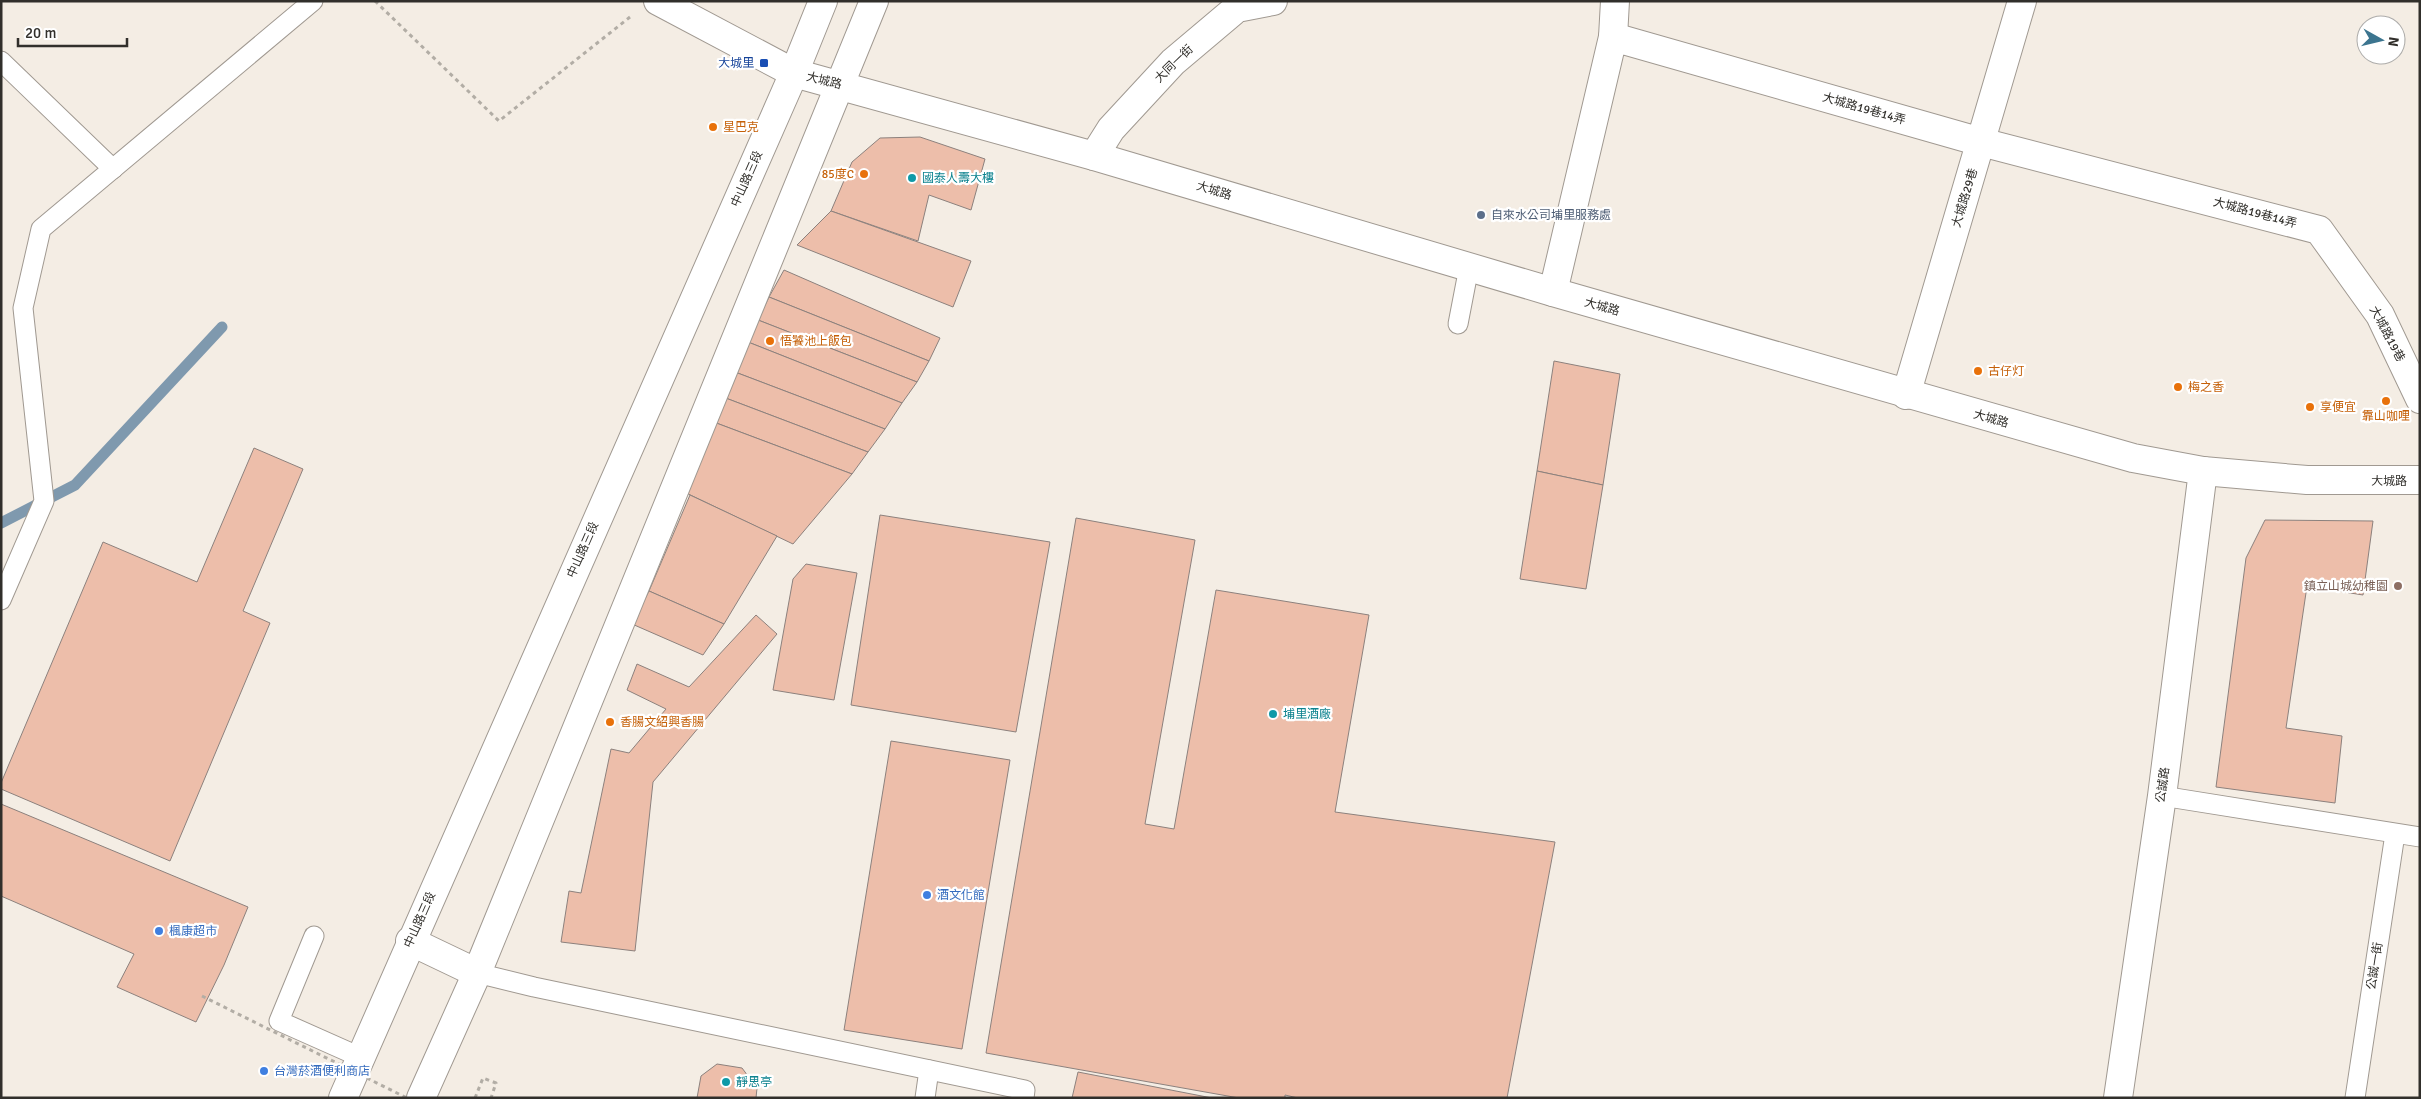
<svg xmlns="http://www.w3.org/2000/svg" width="2421" height="1099" viewBox="0 0 2421 1099" font-family="Signika,'Noto Sans TC',sans-serif">
<style>
.lines{fill:none;stroke-linecap:round;stroke-linejoin:round}
.stream{stroke:#7f99ae;stroke-width:11}
.building{fill:#edbeaa;stroke:#8c817d}
.service-casing{stroke:#a09991;stroke-width:21}
.minor-casing{stroke:#a09991;stroke-width:30}
.tertiary-casing{stroke:#a09991;stroke-width:30}
.path{stroke:#b2ada5;stroke-width:3;stroke-dasharray:4 4;stroke-linecap:butt}
.service{stroke:#fff;stroke-width:19}
.minor{stroke:#fff;stroke-width:28}
.tertiary{stroke:#fff;stroke-width:28}
.path-bridge{stroke:#b2ada5;stroke-width:3;stroke-dasharray:4 4;stroke-linecap:butt}
.transit-dot{fill:#1a4fb4;stroke:#fff;stroke-width:2}
.food-dot{fill:#e8710a;stroke:#fff;stroke-width:2}
.culture-dot{fill:#0f9aa8;stroke:#fff;stroke-width:2}
.service-dot{fill:#5c6f8a;stroke:#fff;stroke-width:2}
.education-dot{fill:#8d6e63;stroke:#fff;stroke-width:2}
.shop-dot{fill:#3f7fe0;stroke:#fff;stroke-width:2}
.labels{text-anchor:middle;dominant-baseline:central;stroke-width:4.5;stroke-linejoin:round;paint-order:stroke}
.transit-label{font-size:12px;fill:#164399;stroke:#fff;text-anchor:end}
.street-label{font-size:12px;fill:#312f2b;stroke:#fff}
.food-label{font-size:12px;fill:#c56008;stroke:#fff;text-anchor:start}
.culture-label{font-size:12px;fill:#0d838f;stroke:#fff;text-anchor:start}
.service-label{font-size:12px;fill:#4e5e75;stroke:#fff;text-anchor:start}
.education-label{font-size:12px;fill:#785e54;stroke:#fff;text-anchor:end}
.shop-label{font-size:12px;fill:#366cbe;stroke:#fff;text-anchor:start}
</style>
<rect width="100%" height="100%" fill="#f4ede4"/>
<g class="lines">
<!-- stream -->
<polyline class="stream" points="1,523 75,485 222,327"/>
</g>
<!-- building -->
<g class="building">
<polygon points="920,137 985,159 971,210 929,195 918,241 831,211 852,162 880,138"/>
<polygon points="831,211 971,261 953,307 797,245"/>
<polygon points="784,270 940,338 929,361 769,297"/>
<polygon points="769,297 929,361 917,382 758,320"/>
<polygon points="758,320 917,382 902,403 748,342"/>
<polygon points="748,342 902,403 885,429 735,372"/>
<polygon points="1554,361 1620,374 1603,485 1537,471"/>
<polygon points="735,372 885,429 868,452 723,397"/>
<polygon points="723,397 868,452 852,474 711,421"/>
<polygon points="711,421 852,474 793,544 682,491"/>
<polygon points="254,448 303,469 243,611 270,623 170,861 1,789 1,783 103,542 197,582"/>
<polygon points="1537,471 1603,485 1586,589 1520,579"/>
<polygon points="690,495 777,536 724,624 649,591"/>
<polygon points="880,515 1050,542 1016,732 851,705"/>
<polygon points="1076,518 1195,540 1145,824 1174,829 1216,590 1369,615 1335,812 1555,842 1507,1098 1298,1098 1285,1095 1285,1098 1239,1098 986,1053"/>
<polygon points="2265,520 2373,521 2363,595 2307,586 2286,728 2342,736 2335,803 2216,787 2246,558"/>
<polygon points="806,564 857,573 834,700 773,690 793,579"/>
<polygon points="649,591 724,624 703,655 632,624"/>
<polygon points="756,615 777,634 653,782 635,951 561,942 569,891 581,893 611,749 629,753 666,709 627,690 637,664 689,687"/>
<polygon points="891,741 1010,760 962,1049 844,1030"/>
<polygon points="1,804 248,907 224,965 196,1022 117,987 134,954 1,896"/>
<polygon points="717,1064 742,1068 757,1088 756,1098 697,1098 701,1076"/>
<polygon points="1078,1072 1212,1098 1072,1098"/>
</g>
<g class="lines">
<defs>
<g id="service">
<polyline points="1,61 113,169"/>
<polyline points="1458,324 1469,267"/>
<polyline points="1,600 44,501 23,308 41,229 313,1"/>
<polyline points="2162,796 2420,837"/>
<polyline points="314,936 279,1021 360,1057"/>
<polyline points="477,973 534,987 1025,1090 1024,1098"/>
<polyline points="925,1098 929,1070"/>
<polyline points="2355,1098 2395,834"/>
</g>
<g id="minor">
<polyline points="658,1 794,73 1094,156 1553,292 2133,458 2203,471 2307,480 2420,480"/>
<polyline points="1613,37 1615,1"/>
<polyline points="1094,156 1111,129 1173,62 1237,8 1273,1"/>
<polyline points="1553,292 1613,37 1981,142 2319,230 2380,315 2420,399"/>
<polyline points="1906,395 2022,1"/>
<polyline points="2118,1098 2162,796 2203,471"/>
</g>
<g id="tertiary">
<polyline points="410,941 477,973"/>
<polyline points="343,1098 794,73 823,1"/>
<polyline points="421,1098 477,973 874,1"/>
</g>
</defs>
<!-- service casing -->
<use href="#service" class="service-casing"/>
<!-- minor casing -->
<use href="#minor" class="minor-casing"/>
<!-- tertiary casing -->
<use href="#tertiary" class="tertiary-casing"/>
<!-- path -->
<g class="path">
<polyline points="375,1 499,121 630,17"/>
<polyline points="475,1098 483,1078 496,1083 491,1098"/>
</g>
<!-- service -->
<use href="#service" class="service"/>
<!-- minor -->
<use href="#minor" class="minor"/>
<!-- tertiary -->
<use href="#tertiary" class="tertiary"/>
<!-- path-bridge -->
<polyline class="path-bridge" points="202,996 407,1098"/>
</g>
<!-- markers -->
<rect class="transit-dot" x="759" y="58" width="10" height="10" rx="2.5"/>
<g class="food-dot">
<circle cx="713" cy="127" r="5"/>
<circle cx="864" cy="174" r="5"/>
<circle cx="770" cy="341" r="5"/>
<circle cx="1978" cy="371" r="5"/>
<circle cx="2178" cy="387" r="5"/>
<circle cx="2386" cy="401" r="5"/>
<circle cx="2310" cy="407" r="5"/>
<circle cx="610" cy="722" r="5"/>
</g>
<g class="culture-dot">
<circle cx="912" cy="178" r="5"/>
<circle cx="1273" cy="714" r="5"/>
<circle cx="726" cy="1082" r="5"/>
</g>
<circle class="service-dot" cx="1481" cy="215" r="5"/>
<circle class="education-dot" cx="2398" cy="586" r="5"/>
<g class="shop-dot">
<circle cx="927" cy="895" r="5"/>
<circle cx="159" cy="931" r="5"/>
<circle cx="264" cy="1071" r="5"/>
</g>
<g class="labels">
<!-- transit labels -->
<g class="transit-label">
<text x="754" y="63">大城里</text>
</g>
<!-- street labels -->
<g class="street-label">
<text transform="translate(1174 64) rotate(-44)">大同一街</text>
<text transform="translate(824 81) rotate(14)">大城路</text>
<text transform="translate(1864 109) rotate(16)">大城路19巷14弄</text>
<text transform="translate(747 179) rotate(-66)">中山路三段</text>
<text transform="translate(1214 191) rotate(17)">大城路</text>
<text transform="translate(1965 198) rotate(-73)">大城路29巷</text>
<text transform="translate(2255 213) rotate(15)">大城路19巷14弄</text>
<text transform="translate(1602 307) rotate(16)">大城路</text>
<text transform="translate(2387 334) rotate(62)">大城路19巷</text>
<text transform="translate(1991 419) rotate(16)">大城路</text>
<text x="2389" y="481">大城路</text>
<text transform="translate(583 550) rotate(-66)">中山路三段</text>
<text transform="translate(2163 785) rotate(-82)">公誠路</text>
<text transform="translate(420 920) rotate(-66)">中山路三段</text>
<text transform="translate(2375 966) rotate(-81)">公誠一街</text>
</g>
<!-- food labels -->
<g class="food-label">
<text x="723" y="127">星巴克</text>
<text x="854" y="174" text-anchor="end">85度C</text>
<text x="780" y="341">悟饕池上飯包</text>
<text x="1988" y="371">古仔灯</text>
<text x="2188" y="387">梅之香</text>
<text x="2320" y="407">享便宜</text>
<text x="2386" y="416" text-anchor="middle">靠山咖哩</text>
<text x="620" y="722">香腸文紹興香腸</text>
</g>
<!-- culture labels -->
<g class="culture-label">
<text x="922" y="178">國泰人壽大樓</text>
<text x="1283" y="714">埔里酒廠</text>
<text x="736" y="1082">靜思亭</text>
</g>
<!-- service labels -->
<g class="service-label">
<text x="1491" y="215">自來水公司埔里服務處</text>
</g>
<!-- education labels -->
<g class="education-label">
<text x="2388" y="586">鎮立山城幼稚園</text>
</g>
<!-- shop labels -->
<g class="shop-label">
<text x="937" y="895">酒文化館</text>
<text x="169" y="931">楓康超市</text>
<text x="274" y="1071">台灣菸酒便利商店</text>
</g>
</g>
<!-- border -->
<rect width="2421" height="1099" fill="none" stroke="#312f2b" stroke-width="5"/>
<!-- north arrow -->
<g transform="translate(2381 40) rotate(98)"><circle r="24" fill="#ffffff" stroke="#adacaa"/>
<path d="M0-4L9 19L0 12L-9 19Z" fill="#3c758f"/>
<text y="-8" font-size="14" font-weight="bold" text-anchor="middle" fill="#312f2b">N</text>
</g>
<!-- scale -->
<path d="M18 38v8h109v-8" fill="none" stroke="#312f2b" stroke-width="2.5"/>
<text x="25" y="38" font-size="15" fill="#312f2b" stroke="#ffffff" stroke-width="4" paint-order="stroke">20 m</text>
</svg>
